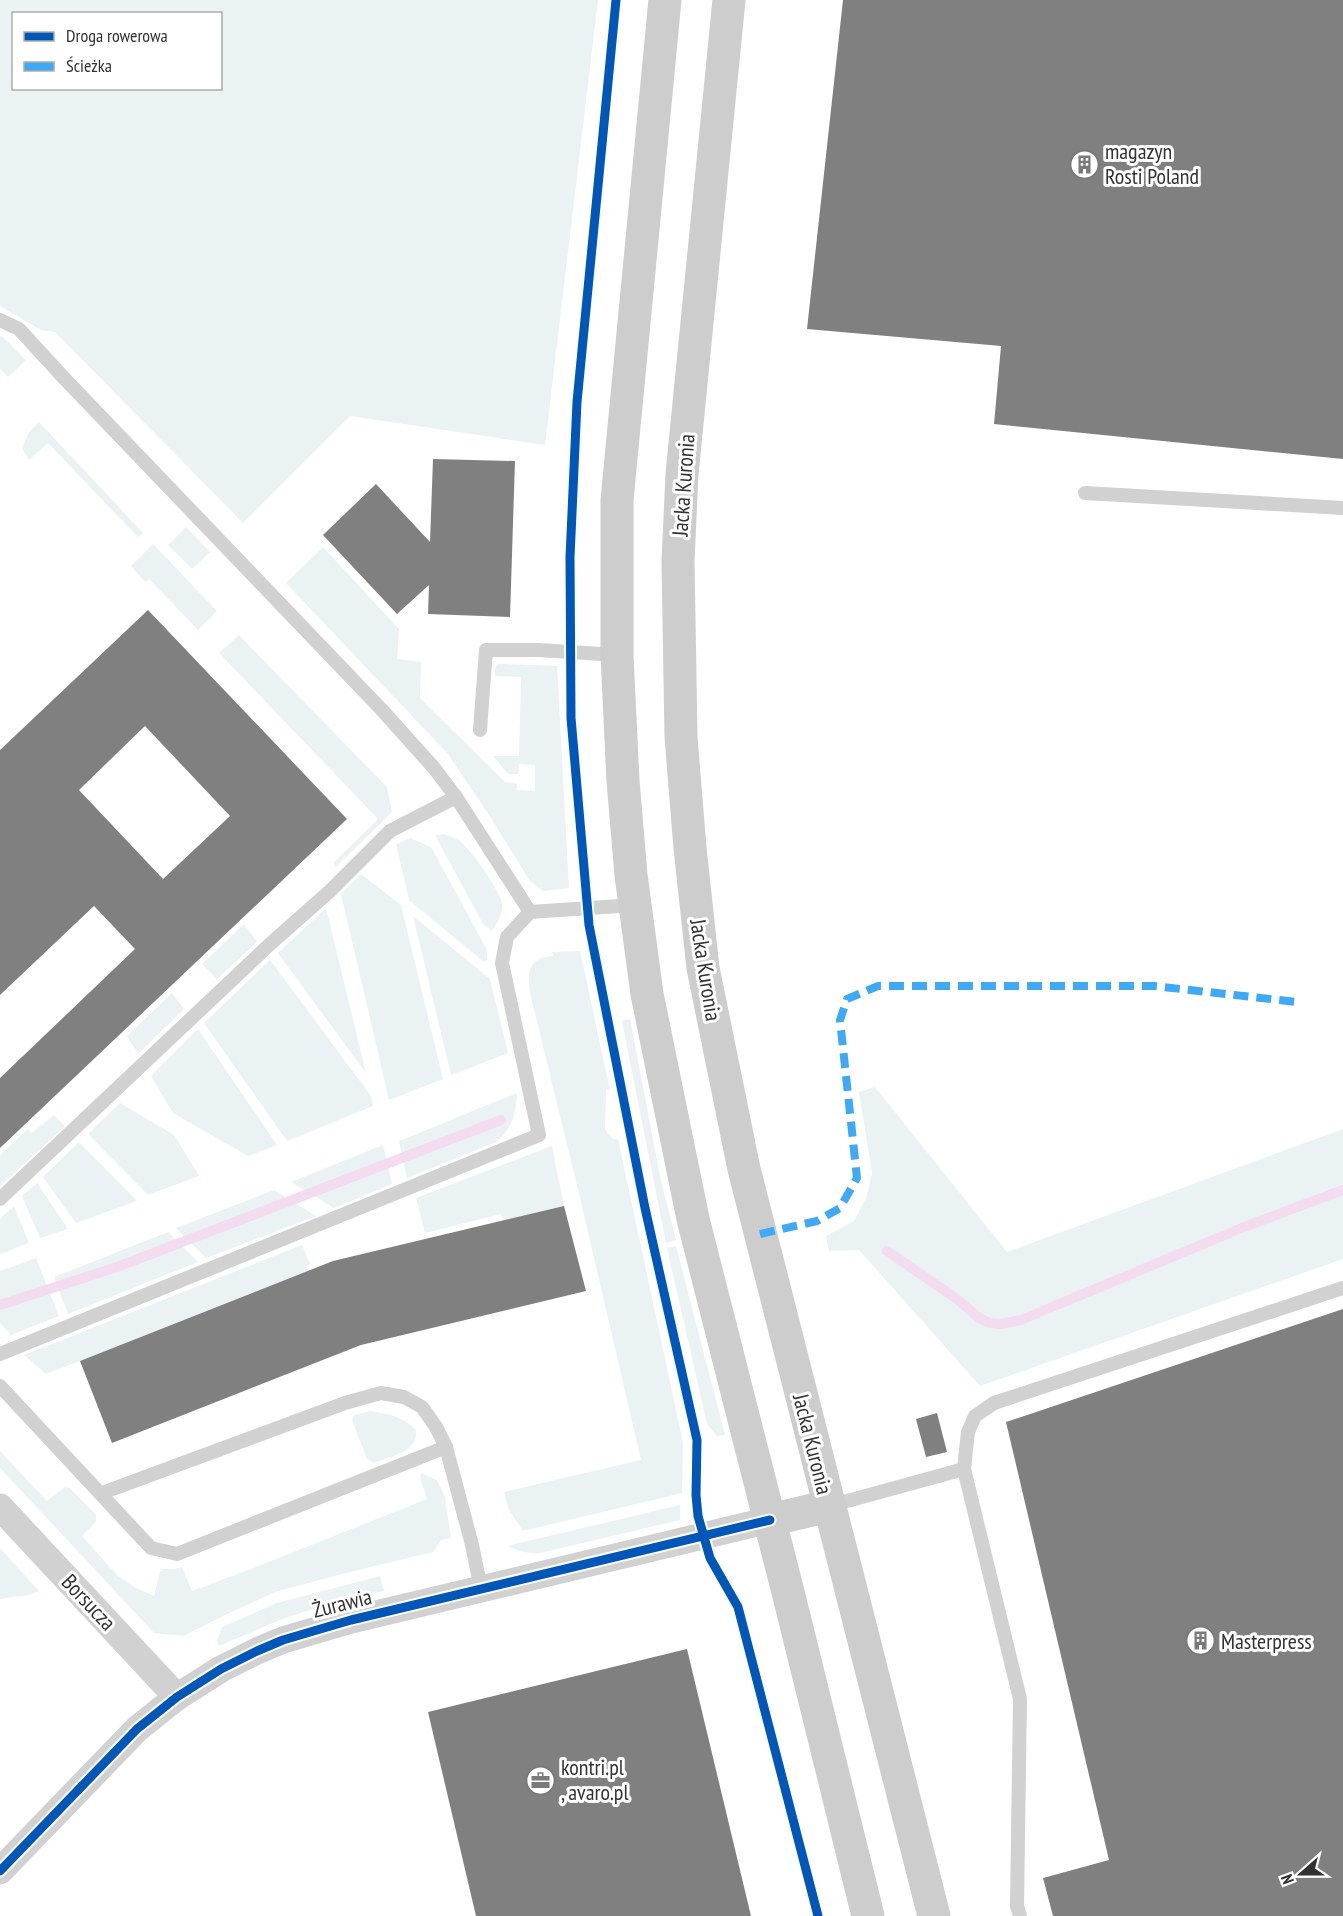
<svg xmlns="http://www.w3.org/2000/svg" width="1343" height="1916" viewBox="0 0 1343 1916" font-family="'PT Sans Narrow',sans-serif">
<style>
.green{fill:#eaf2f3;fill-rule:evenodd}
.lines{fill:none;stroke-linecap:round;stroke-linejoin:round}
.stream{stroke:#f3dcf0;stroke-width:10}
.building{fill:#808080;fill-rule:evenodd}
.lane{stroke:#d1d1d1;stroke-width:14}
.street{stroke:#d1d1d1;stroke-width:27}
.secondary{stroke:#cdcdcd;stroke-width:33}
.quiet{stroke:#3fa9f5;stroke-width:8;stroke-dasharray:15 8;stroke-linecap:butt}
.cycleway-casing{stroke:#fff;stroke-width:13}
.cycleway{stroke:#0057b8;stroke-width:9}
.labels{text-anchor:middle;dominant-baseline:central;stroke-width:6;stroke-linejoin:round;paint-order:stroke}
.poi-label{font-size:22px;fill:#323232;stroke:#fff;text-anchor:start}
.street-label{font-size:22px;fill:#323232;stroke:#fff}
</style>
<rect width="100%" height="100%" fill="#fff"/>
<!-- green -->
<g class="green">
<path d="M 0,0 L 598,0 L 545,445 L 350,416 L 243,523 L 55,332 L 41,330 L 0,306 ZM 14,14 L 220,14 L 220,88 L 14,88 Z"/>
<polygon points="0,336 3,337 26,360 8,377 0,369"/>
<polygon points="39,422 143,533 138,537 48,443 29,460 22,448 29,432"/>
<polygon points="186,527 210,552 192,569 168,545"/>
<polygon points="153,544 217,611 198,630 149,579 145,582 131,566"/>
<polygon points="323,547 399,629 397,659 421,662 420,698 505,782 517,784 517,790 535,791 535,765 519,764 518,774 508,774 493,756 519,756 521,677 495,676 495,668 497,664 501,664 557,666 569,888 543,891 530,881 491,818 448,754 286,583"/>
<polygon points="239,635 387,787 392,812 335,868 334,862 378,819 219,653"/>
<path d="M 444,834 C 448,836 453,837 457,839 C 468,845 501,892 502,904 C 503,914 497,923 492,931 L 483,924 L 435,835 Z"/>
<polygon points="410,838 431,847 487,950 487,960 484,962 409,900 396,844"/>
<polygon points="361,874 401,905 443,1079 389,1100 341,894"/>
<polygon points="326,908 366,1073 278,953"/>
<polygon points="413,916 490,979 508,1053 451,1075"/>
<polygon points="244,924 257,942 217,979 202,964"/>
<path d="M 580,951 L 610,1090 L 606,1089 L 605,1130 L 613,1139 L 618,1139 L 683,1443 L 682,1493 L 523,1531 L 508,1508 L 504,1492 L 641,1460 L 581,1202 L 530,993 C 527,972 529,957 553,956 L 552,952 Z"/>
<polygon points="270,960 371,1096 373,1106 287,1141 204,1023"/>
<polygon points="172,993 184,1009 138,1054 127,1036"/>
<polygon points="630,1019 661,1181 676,1240 666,1243 622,1021"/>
<polygon points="198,1029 277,1145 248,1156 173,1113 151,1076"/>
<polygon points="875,1087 1007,1252 1343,1129 1343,1259 980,1386 859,1250 829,1251 826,1236 854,1221 866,1198 872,1173 859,1092"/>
<path d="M 517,1093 C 516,1114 512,1129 496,1142 L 407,1178 L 399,1141 Z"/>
<polygon points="120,1103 174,1135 199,1176 148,1195 88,1134"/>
<polygon points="54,1115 65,1126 0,1186 0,1155 28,1129 32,1133"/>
<polygon points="79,1142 137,1201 76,1223 43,1177"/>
<polygon points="383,1145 392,1184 334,1208 291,1182"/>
<polygon points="552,1146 564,1206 503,1221 501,1214 425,1233 416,1198"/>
<polygon points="37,1183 68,1229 40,1238 22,1196"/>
<polygon points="274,1190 316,1216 206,1258 176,1228"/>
<polygon points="14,1206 29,1243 0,1254 0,1219"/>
<polygon points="168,1232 198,1262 68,1314 54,1277"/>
<polygon points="302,1245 310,1264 306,1266 307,1271 80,1361 46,1374 24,1355"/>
<polygon points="676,1246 725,1435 717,1436 707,1424 667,1248"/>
<polygon points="36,1258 59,1316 11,1335 0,1323 0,1271"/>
<path d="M 370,1411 C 388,1414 403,1416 416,1430 C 418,1452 391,1456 374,1463 L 367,1459 L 352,1420 L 354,1415 Z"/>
<polygon points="0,1451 47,1501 65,1487 70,1488 96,1515 96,1522 82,1536 118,1576 136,1588 154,1596 161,1569 175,1569 182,1567 192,1591 251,1569 427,1499 420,1477 421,1473 437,1480 445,1497 451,1538 441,1540 433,1552 338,1575 275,1592 225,1615 183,1636 154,1633 0,1468"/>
<polygon points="680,1505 680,1520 536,1554 519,1551 507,1546"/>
<polygon points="0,1548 39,1591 29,1595 0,1599"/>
<polygon points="380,1576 384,1591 335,1602 282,1619 219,1646 217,1640 222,1627 277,1603"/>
</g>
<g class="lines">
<!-- stream -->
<g class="stream">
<polyline points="887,1251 957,1299 979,1318 990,1323 1000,1324 1021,1320 1244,1227 1343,1190"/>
<polyline points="0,1305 117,1267 501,1120"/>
</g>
</g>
<!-- building -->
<g class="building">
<polygon points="843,0 1343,0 1343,459 994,424 1001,346 807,329"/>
<polygon points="433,459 515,461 510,617 428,614 429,585 397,614 323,535 376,484 430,542"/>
<path d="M 148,610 L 347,819 L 0,1148 L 0,1078 L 135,949 L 94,906 L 0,995 L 0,750 ZM 145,726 L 230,816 L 163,879 L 79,790 Z"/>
<polygon points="564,1206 586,1291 361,1345 112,1443 80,1361 333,1261"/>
<polygon points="1343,1309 1343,1916 1053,1916 1043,1878 1109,1860 1006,1422"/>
<polygon points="937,1413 947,1452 926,1457 916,1419"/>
<polygon points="687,1649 751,1916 476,1916 428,1712"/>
</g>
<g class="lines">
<!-- lane -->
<g class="lane">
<polyline points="0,320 19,329 64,378 382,710 434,768 456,797 390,831 330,891 269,945 0,1199"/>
<polyline points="1085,493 1343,508"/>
<polyline points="480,730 486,650 539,650 617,655"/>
<polyline points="456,797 530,912 635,905"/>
<polyline points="0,1354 539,1135 502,963 507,937 530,912"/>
<polyline points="0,1386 151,1548 177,1554 446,1447"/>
<polyline points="964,1469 968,1432 975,1416 994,1403 1343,1288"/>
<polyline points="102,1493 345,1403 381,1393 404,1397 422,1407 436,1427 446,1447 472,1545 481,1589"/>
<polyline points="829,1506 964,1469 1020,1699 1017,1906 1020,1916"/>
</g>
<!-- street -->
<g class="street">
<polyline points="0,1507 177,1697"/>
<polyline points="0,1871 137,1729 177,1697 221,1669 257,1651 283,1640 351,1620 770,1520"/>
</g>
<!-- secondary -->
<g class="secondary">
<polyline points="665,0 617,500 617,655 623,781 631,875 647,994 693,1219 789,1596 868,1916"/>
<polyline points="729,0 682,474 678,561 681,737 690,848 703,968 744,1169 934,1916"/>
<polyline points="770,1520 829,1506"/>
</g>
<!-- quiet -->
<polyline class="quiet" points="760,1234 817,1221 840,1208 857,1178 840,1020 847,999 878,986 1154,986 1297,1002"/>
<defs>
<g id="cycleway">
<polyline points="616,0 577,402 570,557 571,718 589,925 645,1208 697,1440 696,1495 698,1516 710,1558 738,1607 818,1916"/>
<polyline points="0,1871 137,1729 177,1697 221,1669 257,1651 283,1640 351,1620 770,1520"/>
</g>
</defs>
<!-- cycleway casing -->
<use href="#cycleway" class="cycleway-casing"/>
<!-- cycleway -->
<use href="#cycleway" class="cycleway"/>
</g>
<!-- icons -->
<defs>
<symbol id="building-ring" viewBox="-11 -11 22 22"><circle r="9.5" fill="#fff" stroke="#7a7a7a" stroke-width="1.5"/><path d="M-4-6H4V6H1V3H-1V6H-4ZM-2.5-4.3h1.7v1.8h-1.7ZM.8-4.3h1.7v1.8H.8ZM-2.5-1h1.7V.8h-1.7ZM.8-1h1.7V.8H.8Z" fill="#7a7a7a"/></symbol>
<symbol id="office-ring" viewBox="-11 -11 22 22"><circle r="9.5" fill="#fff" stroke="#7a7a7a" stroke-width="1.5"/><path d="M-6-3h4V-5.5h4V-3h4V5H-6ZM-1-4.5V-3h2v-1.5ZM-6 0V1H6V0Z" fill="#7a7a7a"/></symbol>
</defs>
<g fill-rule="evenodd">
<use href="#building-ring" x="1068" y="148" width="33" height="33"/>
<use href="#building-ring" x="1184" y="1624" width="33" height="33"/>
<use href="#office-ring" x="524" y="1764" width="33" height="33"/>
</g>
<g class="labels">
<!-- poi labels -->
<g class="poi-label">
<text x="1105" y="151">magazyn<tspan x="1105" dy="25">Rosti Poland</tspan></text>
<text x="1221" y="1641">Masterpress</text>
<text x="561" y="1767">kontri.pl<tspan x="561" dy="25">, avaro.pl</tspan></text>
</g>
<!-- street labels -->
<g class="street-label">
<text transform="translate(683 485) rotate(-86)">Jacka Kuronia</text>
<text transform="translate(706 970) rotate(81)">Jacka Kuronia</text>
<text transform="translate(813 1444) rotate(76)">Jacka Kuronia</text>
<text transform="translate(89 1602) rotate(47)">Borsucza</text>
<text transform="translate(342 1603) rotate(-14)">Żurawia</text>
</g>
</g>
<!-- legend -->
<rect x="12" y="12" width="210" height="78" fill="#ffffff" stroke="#adadad" stroke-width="1.5"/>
<rect x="24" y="32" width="30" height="9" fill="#0057b8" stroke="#adadad" stroke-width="1.5"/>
<text x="66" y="42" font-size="18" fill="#323232">Droga rowerowa</text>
<rect x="24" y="62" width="30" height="9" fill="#3fa9f5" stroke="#adadad" stroke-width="1.5"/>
<text x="66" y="72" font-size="18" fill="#323232">Ścieżka</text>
<!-- north arrow -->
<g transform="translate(1301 1874) rotate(249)" stroke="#ffffff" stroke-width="4.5" paint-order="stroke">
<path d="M0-4.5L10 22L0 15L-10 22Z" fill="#323232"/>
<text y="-9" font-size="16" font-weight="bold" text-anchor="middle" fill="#323232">N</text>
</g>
</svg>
